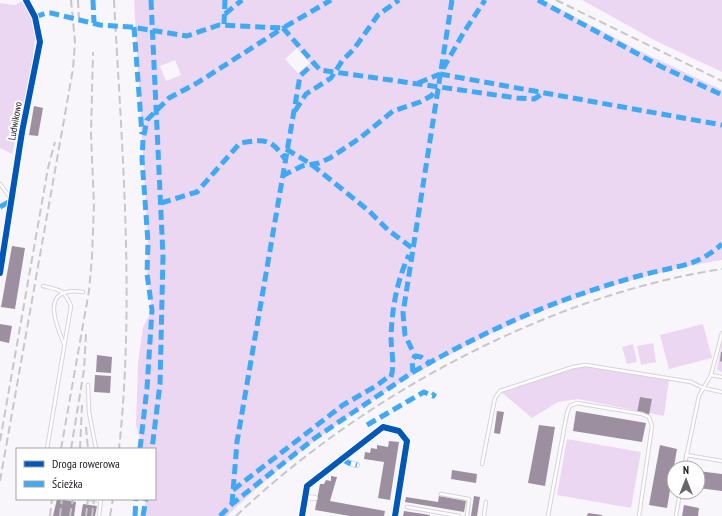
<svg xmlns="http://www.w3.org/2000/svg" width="722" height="516" viewBox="0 0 722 516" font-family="'PT Sans Narrow',sans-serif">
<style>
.green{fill:#ecd7f3;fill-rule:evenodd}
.building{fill:#9c90a0}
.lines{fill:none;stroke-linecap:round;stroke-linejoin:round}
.lane-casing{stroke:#d7d2d9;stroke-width:4.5}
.street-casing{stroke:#d7d2d9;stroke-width:6}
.lane{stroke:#fefefe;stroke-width:2.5}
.street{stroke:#fefefe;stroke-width:4.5}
.rail{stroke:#c7c6c8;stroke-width:2;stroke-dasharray:8 4;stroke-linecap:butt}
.quiet{stroke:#3fa9f5;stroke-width:5;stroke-dasharray:10 5;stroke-linecap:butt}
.cycleway-casing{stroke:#fff;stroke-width:8}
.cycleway{stroke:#0057b8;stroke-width:6}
.labels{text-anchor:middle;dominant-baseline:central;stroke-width:4;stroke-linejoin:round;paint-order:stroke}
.street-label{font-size:10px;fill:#1c161e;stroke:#fff}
</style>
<rect width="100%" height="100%" fill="#f9f6fb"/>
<!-- green -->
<g class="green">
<path d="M 134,0 L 543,0 L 638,50 L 722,90 L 722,260 C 540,290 359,388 227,516 L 146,516 L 145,499 L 155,499 L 155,449 L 143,449 L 136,425 L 138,363 L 143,327 L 152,310 L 147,274 L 148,242 ZM 297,48 L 310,63 L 298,73 L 285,59 ZM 175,60 L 181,75 L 166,81 L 160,66 Z"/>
<polygon points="582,0 722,0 722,72 656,41"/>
<polygon points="22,1 30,13 36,30 32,67 12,154 0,148 0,3 15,5"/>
<polygon points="703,324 712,358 669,369 660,335"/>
<polygon points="653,343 656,362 641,365 637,346"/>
<polygon points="722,343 722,372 717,370"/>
<polygon points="633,344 637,362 627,364 622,347"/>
<polygon points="586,365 669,379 664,416 578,399 558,402 532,418 500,391 573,367"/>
<polygon points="567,439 641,452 631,508 557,495"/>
</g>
<!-- building -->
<g class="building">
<polygon points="34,106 43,108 38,136 29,135"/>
<polygon points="12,246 25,248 15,309 1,307"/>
<polygon points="0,324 12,326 9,343 0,341"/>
<polygon points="721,352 722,352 722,362 720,361"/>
<polygon points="97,355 112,357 111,373 96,372"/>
<polygon points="95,375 111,376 110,393 94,392"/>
<polygon points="640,397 652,399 649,415 637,413"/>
<polygon points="497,411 504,412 500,434 494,433"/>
<polygon points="576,411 646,423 642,442 573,431"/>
<polygon points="539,425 555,427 545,486 528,483"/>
<polygon points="389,441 399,442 390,500 378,498 384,462 364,459 365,452 370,453 371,448 377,449 377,445 388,447"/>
<polygon points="660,445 677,449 667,508 649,505"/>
<polygon points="452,470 477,474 476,483 451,479"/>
<polygon points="698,471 722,474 722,491 698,488"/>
<polygon points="331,476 337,477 330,501 385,511 384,516 350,516 315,510 320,484 324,484 326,480 331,481"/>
<polygon points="439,496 466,501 464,512 405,502 406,497 438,502"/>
<polygon points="474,496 480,497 477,516 471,516"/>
<polygon points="57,499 76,502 74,516 53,516"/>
<polygon points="83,504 97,506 95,516 81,516"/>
<polygon points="684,505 699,508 698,516 682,516"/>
<polygon points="404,511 430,515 430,516 403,516"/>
<polygon points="588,513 602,515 602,516 587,516"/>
</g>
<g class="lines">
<defs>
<g id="lane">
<polyline points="0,184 12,200"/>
<path d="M 43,286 C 60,290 64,289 71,306 L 47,449"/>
<path d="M 64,344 C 54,320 41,286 83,292"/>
<polyline points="711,375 722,333"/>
<polyline points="88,385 89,412 96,449"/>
<polyline points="686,455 722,461"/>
<polyline points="482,464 495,398 500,391 573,367 586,365 691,382 703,388 722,392"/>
<polyline points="684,468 699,396 711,375 722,377"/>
<polyline points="441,494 469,499 467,516"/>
<polyline points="89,499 101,501"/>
<polyline points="407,507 459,516"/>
<polyline points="99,516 101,499"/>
<polyline points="484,516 486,502"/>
<polyline points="548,516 567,413 570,406 577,403 642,414 649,417 652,426 639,516"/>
<polyline points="676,516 680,492"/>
</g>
<g id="street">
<polyline points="0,273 22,132 40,42 35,17 26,0"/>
<polyline points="342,459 349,463 357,465"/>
<polyline points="305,497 315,498"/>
<polyline points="302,516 307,486 383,427 399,431 407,441 395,516"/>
</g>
</defs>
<!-- lane casing -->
<use href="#lane" class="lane-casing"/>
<!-- street casing -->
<use href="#street" class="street-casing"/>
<!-- lane -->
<use href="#lane" class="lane"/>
<!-- street -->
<use href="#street" class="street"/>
<!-- rail -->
<g class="rail">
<polyline points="78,0 79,20"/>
<path d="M 114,0 C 122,149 135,300 119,449"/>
<polyline points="556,0 722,81"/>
<polyline points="86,427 88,449"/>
<polyline points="0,441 48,168 55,142"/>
<polyline points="61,449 89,291 92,257 94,204 91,134 93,52"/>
<polyline points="71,449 84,370 86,334"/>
<polyline points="80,449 82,405"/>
<polyline points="0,481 73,69 75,42 71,0"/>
<polyline points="50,516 52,499"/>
<polyline points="60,516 62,499"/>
<polyline points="70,516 73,499"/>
<polyline points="86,516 88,499"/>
<polyline points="92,516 94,499"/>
<polyline points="110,516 113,499"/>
<path d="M 236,516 C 362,396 549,295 722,269"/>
</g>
<!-- quiet -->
<g class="quiet">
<polyline points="93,0 94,23"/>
<polyline points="151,0 163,256 160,384 152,449"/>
<path d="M 452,0 L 403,313 L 405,335 L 415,356 L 421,357 L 429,363 C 476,337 526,313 578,295 C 604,286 632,277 659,271 C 688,264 699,264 722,244"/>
<polyline points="538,0 660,66 722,95"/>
<polyline points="225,14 242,0"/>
<polyline points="35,17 46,13 51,13 100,25 131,27 187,36 219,25 283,28 331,0"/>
<polyline points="224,24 225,0"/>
<polyline points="134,27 142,134"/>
<polyline points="440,74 722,125"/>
<polyline points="418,83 440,74 464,32 485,0"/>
<polyline points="295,111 306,94 331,78 342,61 354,49 378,15 399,0"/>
<polyline points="286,149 311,164 369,211 388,230 412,248"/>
<polyline points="282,176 302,166 319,163 330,158 360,138 393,111 420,102 431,96 438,88"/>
<path d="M 161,203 L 197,192 L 240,143 C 264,139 271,138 285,159"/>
<polyline points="0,207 12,200"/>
<polyline points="413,372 429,363"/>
<path d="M 391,377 C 395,365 391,350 391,337 C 392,308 397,280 409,255"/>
<polyline points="367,425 424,392 433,396 435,393"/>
<polyline points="140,449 147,388 152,310 147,274 148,242 142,159 143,140 147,120 169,98 197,83 283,28 320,70 517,98 534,99 544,93"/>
<polyline points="342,459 349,463 357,465"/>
<polyline points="233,490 343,405 376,386 392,374"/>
<polyline points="232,504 237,442 300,76 314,63"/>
<polyline points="135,516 136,499"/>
<polyline points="143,516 146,499"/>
<polyline points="220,516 232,504 315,438 413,372 412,361 415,356"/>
</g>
<defs>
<g id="cycleway">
<polyline points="0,273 22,132 40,42 35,17 26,0"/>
<polyline points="302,516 307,486 383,427 399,431 407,441 395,516"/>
</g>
</defs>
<!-- cycleway casing -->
<use href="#cycleway" class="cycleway-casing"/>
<!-- cycleway -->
<use href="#cycleway" class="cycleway"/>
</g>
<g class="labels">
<!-- street labels -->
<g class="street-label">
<text transform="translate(15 121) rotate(-80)">Ludwikowo</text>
</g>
</g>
<!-- legend -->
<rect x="16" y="448" width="140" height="52" fill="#ffffff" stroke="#a4a2a5"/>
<rect x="24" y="461" width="20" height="6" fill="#0057b8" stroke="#a4a2a5"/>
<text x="52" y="468" font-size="12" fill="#1c161e">Droga rowerowa</text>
<rect x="24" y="481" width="20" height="6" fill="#3fa9f5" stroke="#a4a2a5"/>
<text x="52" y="488" font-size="12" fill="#1c161e">Ścieżka</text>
<!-- north arrow -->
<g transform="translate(686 480)"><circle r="19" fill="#ffffff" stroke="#a4a2a5"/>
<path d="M0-3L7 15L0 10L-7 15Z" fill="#69646b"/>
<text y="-6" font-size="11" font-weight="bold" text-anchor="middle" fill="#1c161e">N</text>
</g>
</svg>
